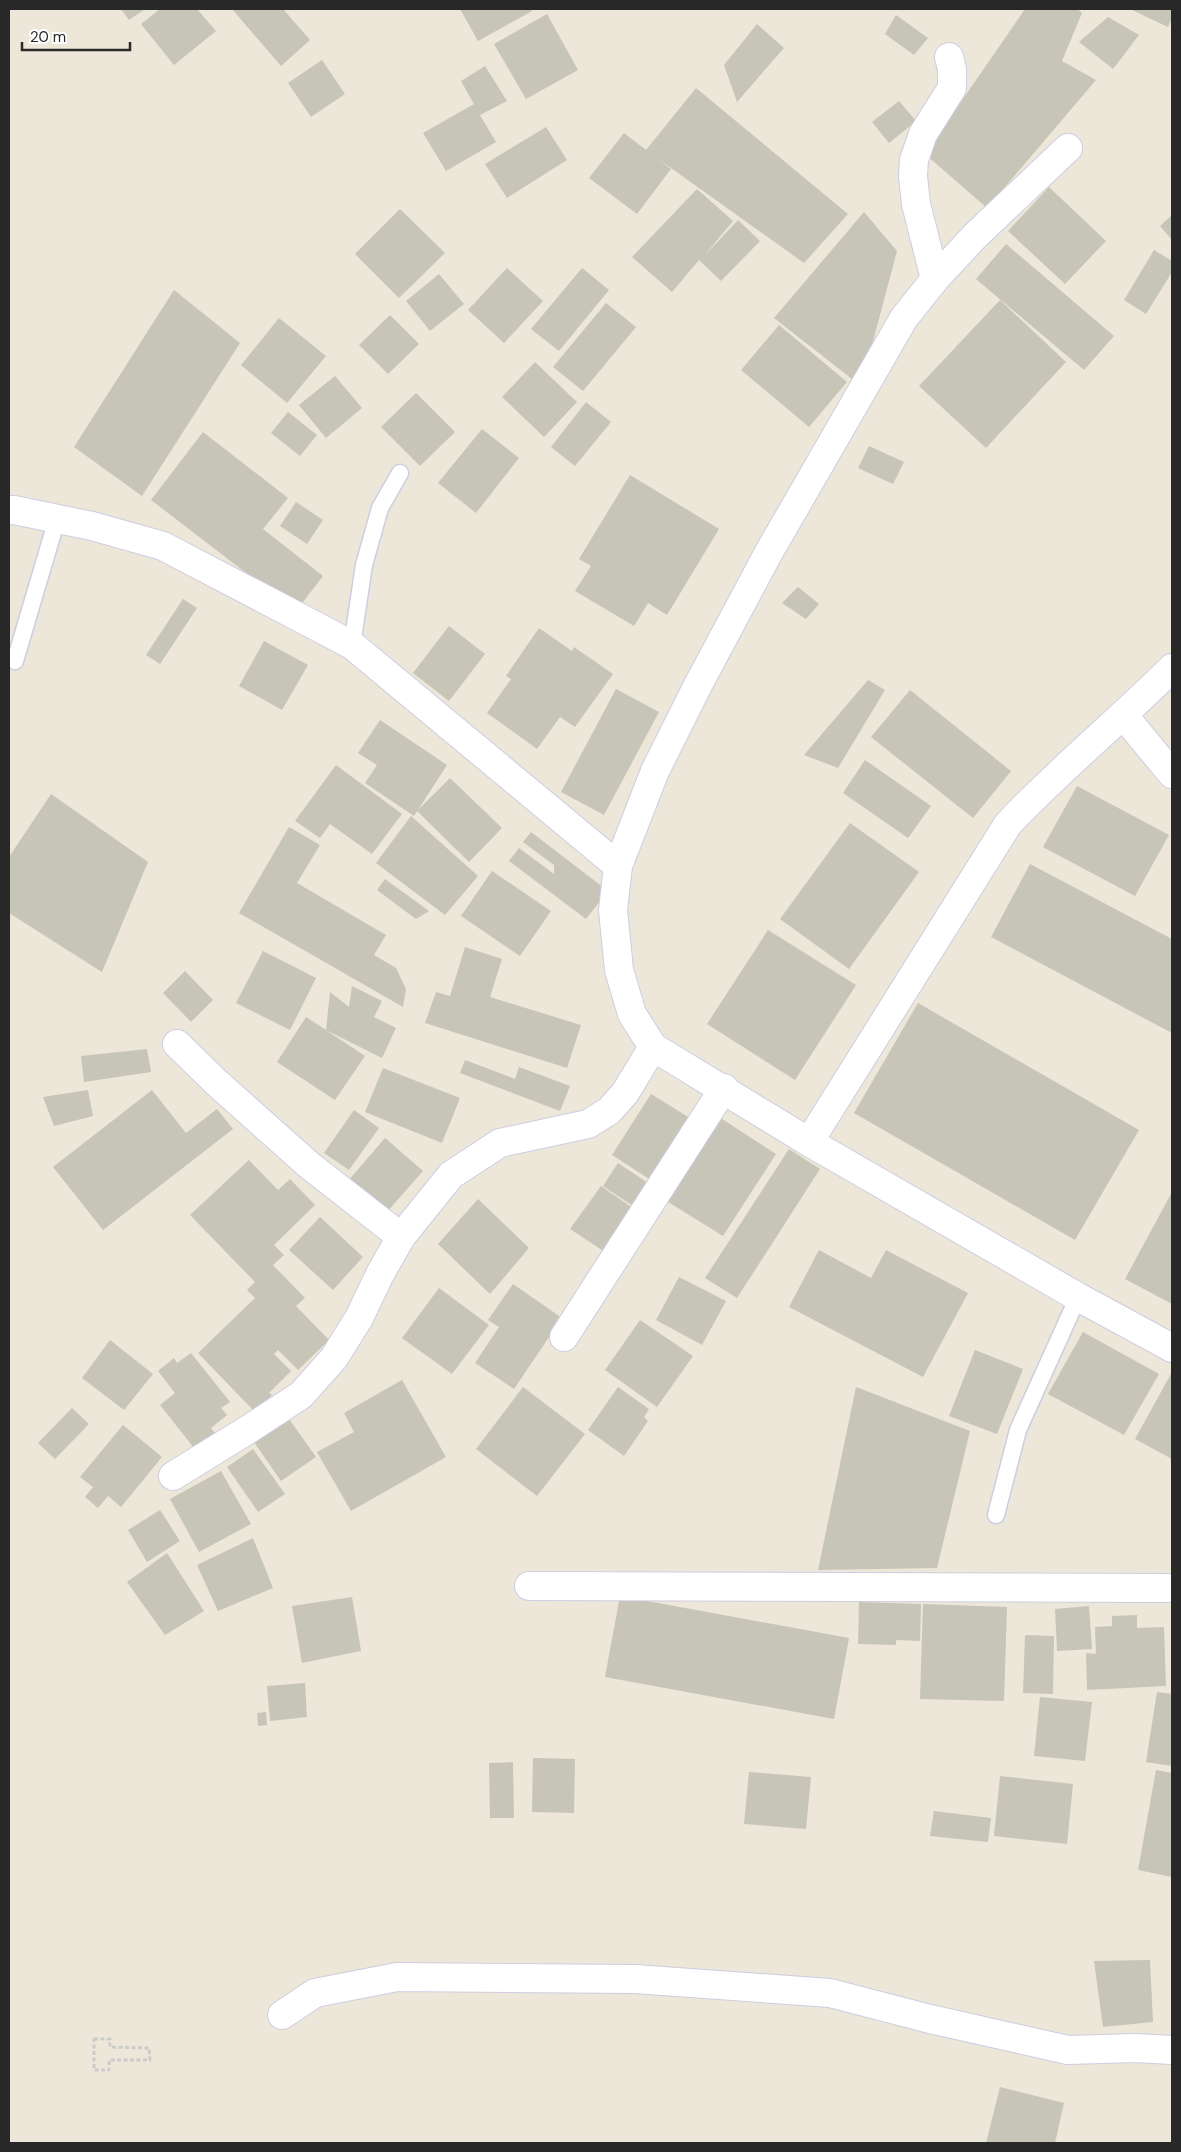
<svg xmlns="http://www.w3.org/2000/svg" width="1181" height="2152" viewBox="0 0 1181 2152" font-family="'DM Sans',sans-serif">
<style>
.building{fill:#c7c4b8}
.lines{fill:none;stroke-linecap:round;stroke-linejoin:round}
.service-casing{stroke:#cecde2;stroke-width:19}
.minor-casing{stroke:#cecde2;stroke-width:30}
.path{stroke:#cbcbcb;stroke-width:3;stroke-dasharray:4 2.5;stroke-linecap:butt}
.service{stroke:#fff;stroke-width:16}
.minor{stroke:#fff;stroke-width:28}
</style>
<rect width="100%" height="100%" fill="#ece7d8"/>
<!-- building -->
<g class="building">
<polygon points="121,9 145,9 129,20"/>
<polygon points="160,9 197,9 216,31 174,65 141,24"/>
<polygon points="232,9 283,9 310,40 281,66"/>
<polygon points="460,9 531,9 532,11 478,41"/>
<polygon points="1025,9 1077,9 1082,13 1062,61 1096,80 987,208 925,154"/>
<polygon points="1130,9 1172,9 1172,18 1168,27"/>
<polygon points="547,14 578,70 526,99 494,44"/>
<polygon points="896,15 928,38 914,55 885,34"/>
<polygon points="1108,17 1139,35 1113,69 1079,42"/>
<polygon points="757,24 784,48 737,102 724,65"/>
<polygon points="322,60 345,94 311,117 288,83"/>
<polygon points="485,66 507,101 480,115 496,142 446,171 423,133 474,104 461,81"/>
<polygon points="696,88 848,214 804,263 657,158 671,169 637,214 589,178 624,133 646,150"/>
<polygon points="899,101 916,121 889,143 872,122"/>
<polygon points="546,127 567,160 507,198 485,164"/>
<polygon points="1049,187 1106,241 1065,284 1008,231"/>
<polygon points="697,189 733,221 704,256 738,220 760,241 721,281 699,260 672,292 632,257"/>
<polygon points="400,209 445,253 399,298 355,254"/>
<polygon points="864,212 897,251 868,360 852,379 774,318"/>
<polygon points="1172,215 1172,240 1160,226"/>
<polygon points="1006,244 1114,336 1084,370 976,279"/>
<polygon points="1154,250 1172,261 1172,272 1146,314 1124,300"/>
<polygon points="507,268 543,301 504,343 468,310"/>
<polygon points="582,268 609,290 559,351 531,329"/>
<polygon points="439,274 464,304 430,331 406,301"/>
<polygon points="174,290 240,343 142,496 74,447"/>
<polygon points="1000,300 1066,362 986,448 919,386"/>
<polygon points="606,303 636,327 583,391 553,367"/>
<polygon points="390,315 419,344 388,374 359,345"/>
<polygon points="279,318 326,356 287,403 241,365"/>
<polygon points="779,325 847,382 809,427 741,370"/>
<polygon points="535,362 577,402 544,437 502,397"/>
<polygon points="335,376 362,408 326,438 299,405"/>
<polygon points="416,393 455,432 420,466 381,427"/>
<polygon points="586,402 611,422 575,466 551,447"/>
<polygon points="288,412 317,435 300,456 271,433"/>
<polygon points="482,429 519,458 476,513 438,483"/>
<polygon points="203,432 288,498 263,529 323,576 296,611 151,500"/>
<polygon points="869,446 904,462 893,484 858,468"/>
<polygon points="630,475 719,529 667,615 648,603 634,626 575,591 591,566 579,559"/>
<polygon points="296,502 323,520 307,544 280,526"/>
<polygon points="798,587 819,604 806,619 782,603"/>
<polygon points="183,599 197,608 160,664 146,655"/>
<polygon points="449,626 485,654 449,701 413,673"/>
<polygon points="539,628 572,651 574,647 613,674 575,727 560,717 537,749 487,713 511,679 506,676"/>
<polygon points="264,641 308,665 282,710 239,686"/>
<polygon points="868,680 885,690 838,768 804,755"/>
<polygon points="616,689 659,712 604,815 561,792"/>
<polygon points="910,690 1011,771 973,818 871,737"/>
<polygon points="380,720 447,765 414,816 365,783 377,765 358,753"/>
<polygon points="865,760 931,806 908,838 843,793"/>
<polygon points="336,765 402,814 372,854 330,824 320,838 295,821"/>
<polygon points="450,778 502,828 469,862 417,811"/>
<polygon points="1077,786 1169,835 1135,896 1043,847"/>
<polygon points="51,794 148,862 102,972 9,913 9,857"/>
<polygon points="411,816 478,876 445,915 376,863"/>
<polygon points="850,823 919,872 849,969 780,919"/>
<polygon points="289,827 320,845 297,883 386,935 374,955 396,968 406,989 403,1007 239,913"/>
<polygon points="531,832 608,891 586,919 509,861 519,848 554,874 554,865 523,842"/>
<polygon points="1030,864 1172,939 1172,1033 991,937"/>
<polygon points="492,871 551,911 520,956 461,916"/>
<polygon points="385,879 429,911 416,919 377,890"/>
<polygon points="768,930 856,985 795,1080 707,1024"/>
<polygon points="465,947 502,959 490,997 581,1025 567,1068 425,1023 436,992 450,996"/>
<polygon points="263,951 316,978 290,1030 236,1003"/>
<polygon points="185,971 213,1000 191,1022 163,993"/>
<polygon points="352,986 382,1001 374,1017 396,1028 382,1058 326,1030 365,1056 335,1100 277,1062 306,1017 326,1030 330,992 349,1007"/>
<polygon points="918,1003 1139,1130 1075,1240 854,1113"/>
<polygon points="147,1049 151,1072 84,1082 81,1056"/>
<polygon points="465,1060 515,1079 519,1067 570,1086 560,1111 460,1073"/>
<polygon points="383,1068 460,1098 442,1143 365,1112"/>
<polygon points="88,1090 93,1116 54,1126 43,1097"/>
<polygon points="152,1090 186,1133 217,1109 233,1129 103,1230 53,1167"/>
<polygon points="651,1094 693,1120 654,1182 612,1155"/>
<polygon points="354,1110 379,1128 349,1170 324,1153"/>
<polygon points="719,1117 776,1154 723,1236 665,1200"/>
<polygon points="385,1138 423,1171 386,1213 348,1181"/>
<polygon points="789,1149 820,1169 737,1298 705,1278"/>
<polygon points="249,1160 278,1190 290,1179 315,1205 274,1245 284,1255 273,1265 305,1298 296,1306 329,1340 298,1370 278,1350 274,1354 291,1371 269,1393 272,1395 255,1412 198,1353 255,1298 247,1290 255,1282 190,1215"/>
<polygon points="618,1163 654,1187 639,1210 603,1186"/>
<polygon points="601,1186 640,1213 611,1256 570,1229"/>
<polygon points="1172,1192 1172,1304 1125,1279"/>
<polygon points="478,1199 529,1248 490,1294 438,1244"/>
<polygon points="320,1217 363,1257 333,1290 289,1250"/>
<polygon points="819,1250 871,1278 886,1250 968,1293 923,1377 789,1307"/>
<polygon points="679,1277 726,1301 702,1345 656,1320"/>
<polygon points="513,1284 562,1318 514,1389 475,1363 499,1327 488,1320"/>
<polygon points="439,1288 489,1325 452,1374 402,1338"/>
<polygon points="640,1320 693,1356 657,1407 605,1370"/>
<polygon points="1083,1332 1159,1374 1124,1435 1048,1394"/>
<polygon points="110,1340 153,1374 124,1410 82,1378"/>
<polygon points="975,1350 1023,1369 997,1434 949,1416"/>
<polygon points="191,1353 230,1402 221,1408 227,1415 211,1428 218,1437 198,1453 160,1405 175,1393 158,1371 174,1358 177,1363"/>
<polygon points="1172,1372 1172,1459 1135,1439"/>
<polygon points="402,1380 446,1457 351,1511 317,1452 354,1432 344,1413"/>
<polygon points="523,1387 585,1434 537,1496 476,1449"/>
<polygon points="618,1387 649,1409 644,1417 648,1421 624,1456 588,1430"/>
<polygon points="856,1387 970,1431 937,1568 818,1570"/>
<polygon points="72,1408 89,1424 55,1459 38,1443"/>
<polygon points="287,1416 316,1457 281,1481 252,1439"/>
<polygon points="123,1425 162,1457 121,1507 108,1496 98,1508 85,1497 93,1487 80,1477"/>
<polygon points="253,1449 285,1494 258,1512 227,1467"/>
<polygon points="221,1471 251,1524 199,1552 170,1499"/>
<polygon points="160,1510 180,1541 147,1562 128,1530"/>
<polygon points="253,1538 273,1588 218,1611 197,1565"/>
<polygon points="167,1553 204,1611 165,1635 127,1582"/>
<polygon points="620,1596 849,1638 834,1719 605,1677"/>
<polygon points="352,1597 361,1651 302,1663 292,1606"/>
<polygon points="859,1602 921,1604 920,1641 896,1640 896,1645 858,1644"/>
<polygon points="923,1604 1007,1607 1004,1701 920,1699"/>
<polygon points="1089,1606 1092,1649 1057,1651 1055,1609"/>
<polygon points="1137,1615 1137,1628 1164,1627 1166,1686 1087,1690 1086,1653 1096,1654 1095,1627 1112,1626 1112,1616"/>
<polygon points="1025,1635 1054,1636 1053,1694 1023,1693"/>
<polygon points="305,1683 307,1717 270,1721 267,1686"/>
<polygon points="1157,1692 1172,1694 1172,1766 1146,1762"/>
<polygon points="1040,1697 1092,1702 1085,1761 1034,1756"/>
<polygon points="266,1712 267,1725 258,1726 257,1713"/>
<polygon points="533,1758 575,1759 574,1813 532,1812"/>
<polygon points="513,1762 514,1818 490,1818 489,1763"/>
<polygon points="1156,1770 1172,1773 1172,1877 1138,1870"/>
<polygon points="749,1772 811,1777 806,1829 744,1824"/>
<polygon points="1000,1776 1073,1784 1067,1844 994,1836"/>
<polygon points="934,1811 991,1818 988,1842 930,1836"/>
<polygon points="1150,1960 1153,2022 1103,2027 1094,1961"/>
<polygon points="1000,2087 1064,2103 1055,2143 986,2143"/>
</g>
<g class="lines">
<defs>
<g id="service">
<polyline points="352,645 364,565 380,508 400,473"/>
<polyline points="15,661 57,519"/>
<polyline points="996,1515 1018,1430 1078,1297"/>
</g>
<g id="minor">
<polyline points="1068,148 975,236 935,279 904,318 769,552 698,685 655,771 618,866 613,910 619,970 632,1014 653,1047 809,1142 1078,1297 1172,1348"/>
<polyline points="935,279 916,204 913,176 914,160 923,134 952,88 952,69 949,57"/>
<polyline points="9,510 14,510 92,526 163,546 352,645 618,866"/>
<polyline points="1124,716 1172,774"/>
<polyline points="177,1044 216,1082 309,1165 401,1237"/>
<path d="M 809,1142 L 1008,824 C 1060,769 1119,721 1172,668"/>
<polyline points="564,1337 724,1088"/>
<polyline points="173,1476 249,1429 301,1395 334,1358 359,1318 380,1274 401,1237 451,1175 500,1143 588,1124 609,1111 625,1093 653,1047"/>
<polyline points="529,1586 1172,1588"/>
<polyline points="282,2015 315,1993 397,1977 635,1979 830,1993 930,2019 1068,2050 1135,2048 1172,2050"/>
</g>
</defs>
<!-- service casing -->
<use href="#service" class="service-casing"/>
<!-- minor casing -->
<use href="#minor" class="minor-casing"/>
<!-- path -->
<polygon class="path" points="94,2039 110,2039 110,2047 149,2048 150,2060 109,2060 109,2070 94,2070"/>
<!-- service -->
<use href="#service" class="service"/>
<!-- minor -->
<use href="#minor" class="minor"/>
</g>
<!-- border -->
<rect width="1181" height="2152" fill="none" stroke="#282828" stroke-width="20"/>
<!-- scale -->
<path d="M22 42v8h108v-8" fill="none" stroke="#282828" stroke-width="2.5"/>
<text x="30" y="42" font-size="15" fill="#282828" stroke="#ffffff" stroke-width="4" paint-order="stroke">20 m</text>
</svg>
